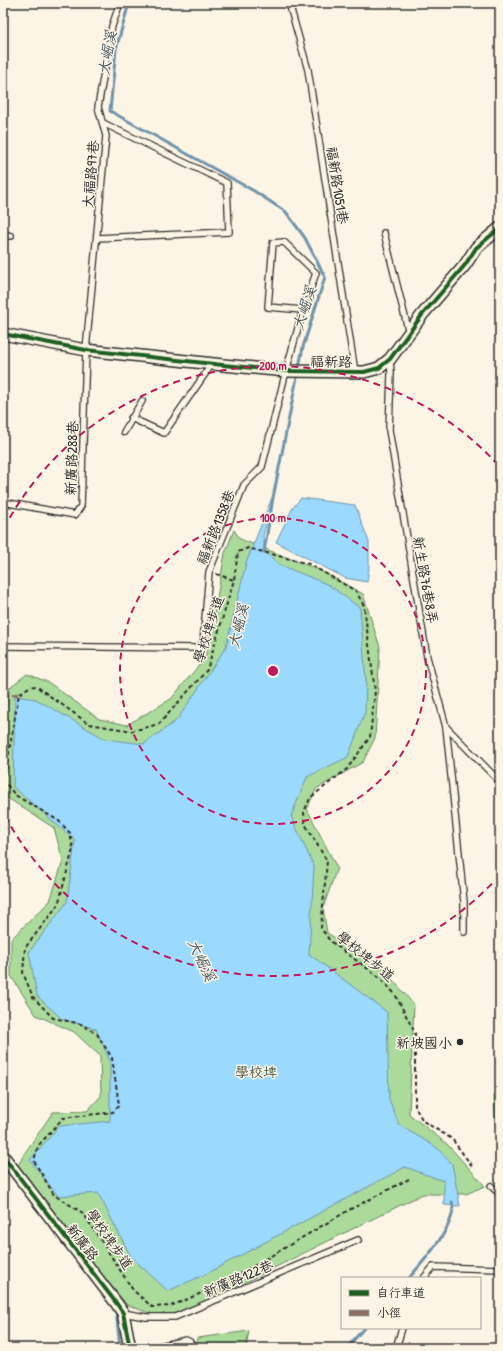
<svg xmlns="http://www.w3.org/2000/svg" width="503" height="1351" viewBox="0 0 503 1351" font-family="'Patrick Hand','LXGW WenKai TC',sans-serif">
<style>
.green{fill:#aadb9b;stroke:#6a8363}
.water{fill:#9cd9fe;stroke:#6f93aa}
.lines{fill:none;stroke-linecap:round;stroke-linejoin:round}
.stream{stroke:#6f93aa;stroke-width:3}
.lane-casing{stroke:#2b2b2b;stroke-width:8}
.street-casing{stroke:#2b2b2b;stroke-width:14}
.path{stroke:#2b2b2b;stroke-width:2;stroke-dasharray:4 3;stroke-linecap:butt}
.lane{stroke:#fcf5e5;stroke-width:5.5}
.street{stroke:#fcf5e5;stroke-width:11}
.quiet{stroke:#8d6e63;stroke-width:3;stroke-dasharray:6 3;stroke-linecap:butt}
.cycleway-casing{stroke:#fcf5e5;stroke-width:6}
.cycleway{stroke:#1b5e20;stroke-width:4}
.ring{fill:none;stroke:#c2185b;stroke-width:2;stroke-dasharray:7 5}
.poi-dot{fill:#2b2b2b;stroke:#fcf5e5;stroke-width:1.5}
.labels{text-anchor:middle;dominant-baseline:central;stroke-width:3;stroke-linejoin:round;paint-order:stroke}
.street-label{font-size:14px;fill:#2b2b2b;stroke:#fcf5e5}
.poi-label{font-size:14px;fill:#2b2b2b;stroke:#fcf5e5;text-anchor:end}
.park-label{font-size:14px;fill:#4b5747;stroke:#fcf5e5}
.water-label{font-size:15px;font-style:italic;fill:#475660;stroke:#fcf5e5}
.centre{fill:#c2185b;stroke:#fcf5e5;stroke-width:2}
.ring-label{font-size:12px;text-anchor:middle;font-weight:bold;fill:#c2185b;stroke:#fcf5e5;stroke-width:3;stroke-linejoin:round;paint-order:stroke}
</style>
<rect width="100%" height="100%" fill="#fcf5e5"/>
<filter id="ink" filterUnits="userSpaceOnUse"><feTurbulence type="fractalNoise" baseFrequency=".025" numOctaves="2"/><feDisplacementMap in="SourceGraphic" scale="8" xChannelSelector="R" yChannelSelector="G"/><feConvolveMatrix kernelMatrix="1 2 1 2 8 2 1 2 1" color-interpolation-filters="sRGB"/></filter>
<g filter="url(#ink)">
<!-- green -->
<g class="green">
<polygon points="234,530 240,539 319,570 363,594 380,647 375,738 363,762 316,789 307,809 337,868 323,908 327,933 381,966 414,1005 409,1114 447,1144 485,1186 466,1194 423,1194 169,1320 127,1305 16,1170 24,1154 53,1112 87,1111 101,1096 100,1056 74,1032 36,1015 11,976 11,939 50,901 63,861 54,828 3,795 3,722 10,687 27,674 48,682 99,719 127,725 171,699 205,658 213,620 225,553"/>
<polygon points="494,1096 500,1096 500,1124 496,1124"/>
<polygon points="249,1331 246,1348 195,1348 197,1338"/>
</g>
<!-- water -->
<g class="water">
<polygon points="275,490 263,536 265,552 280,565 329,585 360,608 366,681 365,712 348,757 307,777 291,816 314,867 309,954 387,1012 389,1099 399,1125 436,1147 452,1164 460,1206 444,1205 444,1181 405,1167 206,1274 168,1291 131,1257 98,1193 58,1196 30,1160 59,1126 110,1121 110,1061 96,1029 62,1019 37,996 29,952 67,902 75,840 13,787 15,696 36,699 105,739 144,744 177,720 226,647 246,563"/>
<polygon points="301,498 355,505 369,542 369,567 367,582 345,578 276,542 292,509"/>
</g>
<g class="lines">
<!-- stream -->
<g class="stream">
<polyline points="129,3 116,49 110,111 254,191 286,212 305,238 325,277 303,347 273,498 264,552"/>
<path d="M 409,1278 C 422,1263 459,1223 452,1202"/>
<polyline points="116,1310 120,1348"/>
<polyline points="347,1348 364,1328"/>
</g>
<defs>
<g id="lane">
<polyline points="289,3 308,70 355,372"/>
<polyline points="384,233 409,333"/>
<polyline points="3,234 11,236"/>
<polyline points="97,238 229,232 227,183 103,123"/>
<polyline points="390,359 391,373 389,430 427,657 446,727 500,782"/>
<polyline points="131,418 164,433 212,364"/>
<polyline points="124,432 142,401"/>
<polyline points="3,502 75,515 81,506 86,350 106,136 98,107 112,26 120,3"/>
<polyline points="3,646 198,648 203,643 209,572 244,485 262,467 286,371 303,310 316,273 284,242 273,243 268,307 303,310"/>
<polyline points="446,727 464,902 464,932"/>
<polyline points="491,1186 500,1194"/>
<polyline points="424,1278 433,1267 500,1269"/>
<polyline points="123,1313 146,1317 175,1317 358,1240"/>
<polyline points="151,1348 186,1340 190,1342 192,1348"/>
<polyline points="396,1348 402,1328"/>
</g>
<g id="street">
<polyline points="3,334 86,350 223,365 286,371 364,372 379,368 390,359 422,315 465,265 476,248 500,228"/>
<polyline points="3,1156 117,1304 123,1313 130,1348"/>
</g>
</defs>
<!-- lane casing -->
<use href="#lane" class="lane-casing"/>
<!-- street casing -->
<use href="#street" class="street-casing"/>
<!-- path -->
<g class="path">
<polyline points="216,574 234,580"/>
<polyline points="409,1179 349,1210 225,1283 171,1306 152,1307 133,1290 83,1213 54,1195 34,1161 38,1146 63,1118 113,1112 119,1105 112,1058 97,1034 81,1024 53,1018 33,997 23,973 25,948 58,905 73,849 70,833 59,821 15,795 4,781 19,694 29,687 36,686 89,724 132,731 159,724 207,670 234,580 238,552 248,548 309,564 356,591 364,606 375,691 370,737 347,769 310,798 304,812 305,824 327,861 321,928 330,941 379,977 395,994 415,1033 415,1107 423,1121 452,1139 472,1166"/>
</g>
<!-- lane -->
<use href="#lane" class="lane"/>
<!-- street -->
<use href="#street" class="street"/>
<!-- quiet -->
<polyline class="quiet" points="3,696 19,694"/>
<defs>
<g id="cycleway">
<polyline points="3,334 86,350 223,365 286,371 364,372 379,368 390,359 422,315 465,265 476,248 500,228"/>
<polyline points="3,1156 117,1304 123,1313 130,1348"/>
</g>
</defs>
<!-- cycleway casing -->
<use href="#cycleway" class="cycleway-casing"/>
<!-- cycleway -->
<use href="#cycleway" class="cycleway"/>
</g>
</g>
<!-- distance rings -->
<g class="ring">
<circle cx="273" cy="671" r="153"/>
<path d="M500 875A305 305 0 0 1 4 814M4 528A305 305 0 0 1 500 467"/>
</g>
<!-- markers -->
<circle class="poi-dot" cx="460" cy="1042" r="4"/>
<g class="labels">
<!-- street labels -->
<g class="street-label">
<text transform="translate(90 174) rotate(-85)">大福路97巷</text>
<text transform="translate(338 185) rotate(81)">福新路1051巷</text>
<text transform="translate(331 361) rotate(1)">福新路</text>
<text transform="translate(71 458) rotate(-88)">新廣路288巷</text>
<text transform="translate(215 527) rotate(-68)">福新路1358巷</text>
<text transform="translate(426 580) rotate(80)">新生路76巷8弄</text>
<text transform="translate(208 629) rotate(-72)">學校埤步道</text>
<text transform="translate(366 956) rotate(39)">學校埤步道</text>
<text transform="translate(110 1239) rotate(55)">學校埤步道</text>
<text transform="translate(83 1242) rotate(52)">新廣路</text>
<text transform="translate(238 1278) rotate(-23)">新廣路122巷</text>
</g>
<!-- poi labels -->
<g class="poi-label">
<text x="452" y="1042">新坡國小</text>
</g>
<!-- park labels -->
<g class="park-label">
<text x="256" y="1071">學校埤</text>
</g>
<!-- water labels -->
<g class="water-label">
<text transform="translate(107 53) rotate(-80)">大崛溪</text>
<text transform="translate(304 308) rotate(-72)">大崛溪</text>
<text transform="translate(238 626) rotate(-77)">大崛溪</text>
<text transform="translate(202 960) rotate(65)">大崛溪</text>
</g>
</g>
<circle cx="273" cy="671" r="6" class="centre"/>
<g class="ring-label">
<text x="273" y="370">200 m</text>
<text x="273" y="522">100 m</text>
</g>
<!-- margin -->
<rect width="503" height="1351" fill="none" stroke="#fcf5e5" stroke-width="16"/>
<rect x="8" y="8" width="487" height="1335" fill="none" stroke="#2b2b2b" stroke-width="1.5" filter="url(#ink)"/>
<!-- legend -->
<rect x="341" y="1277" width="140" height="52" fill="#fcf5e5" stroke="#a8a49b"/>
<rect x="349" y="1290" width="20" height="6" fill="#1b5e20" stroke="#a8a49b"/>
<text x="377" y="1297" font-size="12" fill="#2b2b2b">自行車道</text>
<rect x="349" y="1310" width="20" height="6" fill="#8d6e63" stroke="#a8a49b"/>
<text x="377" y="1317" font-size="12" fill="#2b2b2b">小徑</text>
</svg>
